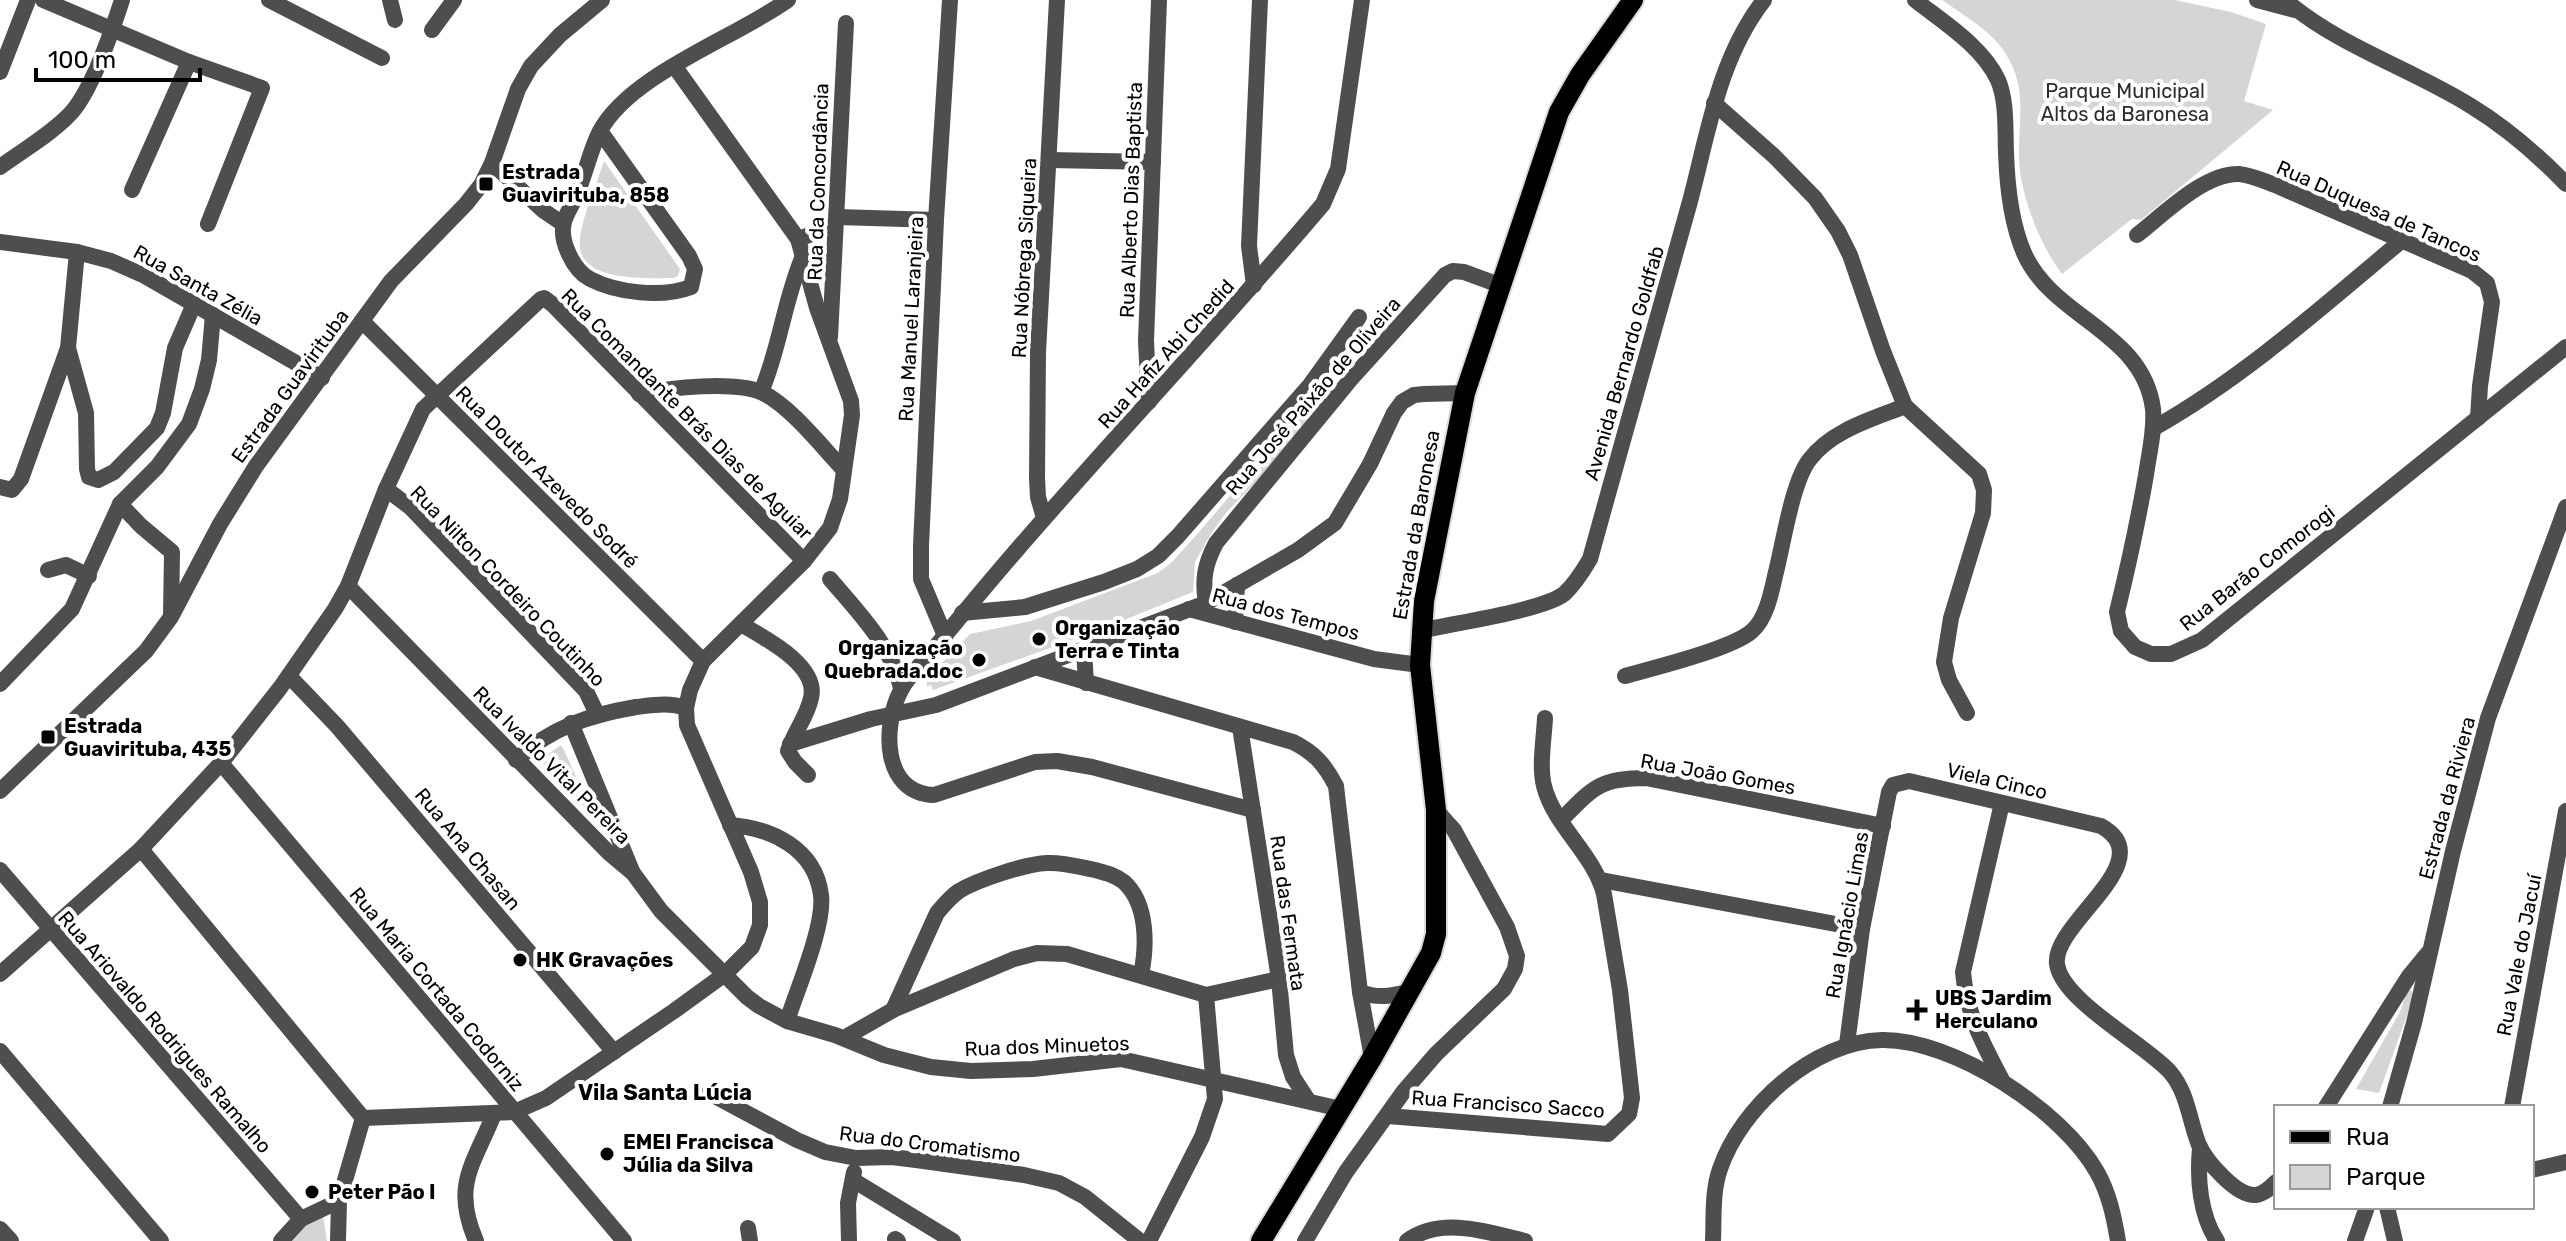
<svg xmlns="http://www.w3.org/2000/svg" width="2566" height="1241" viewBox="0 0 2566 1241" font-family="Rubik,sans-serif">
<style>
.green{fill:#d5d5d5}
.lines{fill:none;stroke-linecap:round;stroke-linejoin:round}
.major-casing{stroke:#dbdbdb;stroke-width:24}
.minor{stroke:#4e4e4e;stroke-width:16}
.major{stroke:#000;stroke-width:20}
.poi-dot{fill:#000;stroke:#fff;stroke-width:3}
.labels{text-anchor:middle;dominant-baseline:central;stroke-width:8;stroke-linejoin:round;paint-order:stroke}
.park-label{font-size:20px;fill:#2c2c2c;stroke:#fff}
.poi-label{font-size:20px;font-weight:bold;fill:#000;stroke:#fff;text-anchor:start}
.street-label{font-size:20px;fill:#000;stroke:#fff}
.neighbourhood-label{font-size:22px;font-weight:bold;fill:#000;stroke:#fff}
</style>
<rect width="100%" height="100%" fill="#fff"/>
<!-- green -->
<g class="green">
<path d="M 1942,0 L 2175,0 L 2231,12 L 2266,24 L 2244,101 L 2273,110 L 2141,220 L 2132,219 L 2062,274 C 2042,247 2027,211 2021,178 C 2013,132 2033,94 2004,51 C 1990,30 1963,15 1942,0 Z"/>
<path d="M 604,161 L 680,269 L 678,276 L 673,278 C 647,278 574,283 580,239 C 582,217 597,183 604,161 Z"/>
<polygon points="1328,392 1278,459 1226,513 1212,532 1195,562 1193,592 1097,631 933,690 931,685 927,686 927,681 935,670 970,634 1031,621 1158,573 1172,562 1199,532 1314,397"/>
<polygon points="561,745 564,750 594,817 540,760"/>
<polygon points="2411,990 2414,996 2379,1093 2356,1089 2401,1010 2406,993"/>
<polygon points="322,1210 327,1241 284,1241"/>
</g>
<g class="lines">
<defs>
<polyline id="major" points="1261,1241 1372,1058 1431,953 1436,934 1436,810 1420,665 1424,601 1465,393 1559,112 1580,75 1633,0"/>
</defs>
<!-- major casing -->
<use href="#major" class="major-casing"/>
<!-- minor -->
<g class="minor">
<polyline points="43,0 189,62 262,88 208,224"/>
<polyline points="269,0 382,58"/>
<polyline points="390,0 395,20"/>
<path d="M 1915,0 C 1943,22 1982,46 1998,80 C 2007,101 2005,129 2006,152 C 2007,185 2011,223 2024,253 C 2053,319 2143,331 2153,409 C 2155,431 2149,453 2146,475 C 2138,521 2128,567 2117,612 L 2121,631 L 2135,647 L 2151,654 L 2171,654 L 2202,640 L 2566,347"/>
<polyline points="2257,0 2295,10"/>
<path d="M 2285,0 C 2340,47 2410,68 2471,106 C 2507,128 2537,154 2566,184"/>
<polyline points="432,30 454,0"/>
<polyline points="0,72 28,0"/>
<polyline points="1714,103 1774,156 1815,198 1838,231 1850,255 1883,351 1905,406 1979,474 1984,490 1983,513 1951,618 1944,662 1949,680 1967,713"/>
<path d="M 600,131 L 689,256 L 695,269 L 691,287 C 662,298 617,293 590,279 C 573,270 559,240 564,222 C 566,214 571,207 574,200 C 585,178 589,152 600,131 C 631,74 735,38 788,0"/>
<polyline points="1049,160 1153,162"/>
<polyline points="492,163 544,211 563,224"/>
<path d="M 0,167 C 23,150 50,135 70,114 C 92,91 112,31 122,0"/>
<polyline points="132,190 189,62"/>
<polyline points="837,217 936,220"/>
<path d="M 2137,235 C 2164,214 2204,173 2239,174 C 2251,175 2264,181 2275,185 L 2472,271 L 2487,283 L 2492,302 L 2480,386 L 2478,418"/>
<polyline points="798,239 835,226"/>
<polyline points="0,242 77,252 111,261 145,276 322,378"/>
<polyline points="1254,285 1249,246 1260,0"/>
<polyline points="362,321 703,661"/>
<polyline points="830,337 846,23"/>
<polyline points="68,348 86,413 87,469 89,477 98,480 114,472 157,428 163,413 175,348 194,304"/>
<path d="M 761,392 C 780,348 784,300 803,256"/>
<path d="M 639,394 C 669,388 735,380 763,393 C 791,407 822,447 844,470"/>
<polyline points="1149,402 1146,341 1159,0"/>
<path d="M 2154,428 C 2244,377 2321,308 2400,242"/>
<polyline points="0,487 12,490 21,479 68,348 77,252"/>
<polyline points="386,489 410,507 586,691 597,714"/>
<polyline points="120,504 141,526 172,552 171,615"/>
<polyline points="1044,518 1038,497 1037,478 1038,352 1057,0"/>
<polyline points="48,570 66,565 89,576"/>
<path d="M 830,579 C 858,612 891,645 901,688"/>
<polyline points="348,586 608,852 633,873 661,911 747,997 759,1006 787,1021 835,1035 884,1055 931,1067 971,1071 1033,1069 1121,1059 1341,1109"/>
<path d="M 1206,603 C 1202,579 1205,564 1216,543 L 1351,379 L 1445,275 L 1453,271 L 1464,272 L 1502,286"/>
<polyline points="1189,609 1374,659 1420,665"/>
<polyline points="962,613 1025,607 1104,582 1137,569 1158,556 1178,536 1310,385 1359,317"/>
<polyline points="1235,622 1237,585"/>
<path d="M 741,624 C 764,638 819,665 811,698 C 807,717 794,732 788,751 L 795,762 L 808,775"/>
<path d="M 1420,631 C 1453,623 1541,611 1564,594 C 1575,584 1583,571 1590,559 C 1623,441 1655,323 1689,205 C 1708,135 1718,59 1764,0"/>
<polyline points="945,636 921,579 921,546 936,220 950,0"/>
<polyline points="1084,650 1086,683"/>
<path d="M 1035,667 L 1293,742 C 1315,753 1325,765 1336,786 L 1360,992 C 1379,999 1392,996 1411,991"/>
<polyline points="289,676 337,726 614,1052"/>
<path d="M 1625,676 C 1653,668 1732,649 1752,631 C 1766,619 1771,594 1775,576 C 1783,546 1792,481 1810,459 C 1832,430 1873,419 1905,406"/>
<polyline points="0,684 72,609 120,504 157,467 189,424 202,389 209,360 213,315"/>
<polyline points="571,723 632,871"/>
<polyline points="1240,727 1279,979 1286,1055 1293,1077 1308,1100"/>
<polyline points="790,744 871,719 936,705 1206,603 1298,550 1335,523 1370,464 1394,413 1402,402 1414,395 1424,394 1465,393"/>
<path d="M 516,760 C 551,727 590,715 636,707 C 653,705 669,702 686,708"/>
<polyline points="221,763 624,1241"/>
<polyline points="0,791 146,651 171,617 220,524 256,466 391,281 466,204 481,185 492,163 518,89 531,66 560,35 602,0"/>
<path d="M 1253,810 L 1092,767 L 1057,761 L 1035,762 L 934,795 C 882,793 882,726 901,690 C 908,676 922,664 931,652 C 957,621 983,589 1009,559 C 1112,439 1221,325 1323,204 L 1338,169 L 1362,0"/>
<path d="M 1561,820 C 1593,788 1599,778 1646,778 L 1883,826"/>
<path d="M 730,825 C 771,828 815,848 821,895 C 825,925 797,990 787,1021"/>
<polyline points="141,849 363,1118"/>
<polyline points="0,870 301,1219"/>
<polyline points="1601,880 1862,929"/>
<polyline points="0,974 141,849 221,763 280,688 335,609 348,586 386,489 423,409 541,299 544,298 552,304 804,561"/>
<polyline points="1360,992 1372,1058"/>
<path d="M 893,1010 L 937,913 C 944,905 950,897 959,891 C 977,880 1025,864 1047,863 C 1063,862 1080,867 1095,870 C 1106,873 1115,875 1124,882 C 1148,904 1147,946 1141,975"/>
<polyline points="844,1038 893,1010 1014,959 1037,953 1067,954 1206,995 1279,979"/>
<path d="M 1847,1044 L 1862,929 L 1889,792 L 1893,785 L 1909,781 L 2101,826 C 2163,861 2052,923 2057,964 C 2062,1001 2145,1044 2170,1072 C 2188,1093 2189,1120 2199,1145 C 2206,1161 2237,1197 2256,1195 C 2264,1194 2270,1188 2276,1182"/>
<polyline points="0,1051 161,1241"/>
<path d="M 2002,1080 C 1982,1042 1967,1015 1963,972 L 2002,803"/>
<polyline points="709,1093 797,1140 825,1152 856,1158 892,1157 916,1160 1024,1175 1059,1183 1085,1197 1140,1241"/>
<polyline points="2326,1107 2409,976 2428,953"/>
<polyline points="2390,1107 2414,1023 2453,851 2488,718 2566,507"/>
<polyline points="2512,1107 2566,811"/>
<path d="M 1388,1116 L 1608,1134 L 1629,1114 L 1632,1098 L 1620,990 L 1604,894 C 1594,854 1554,826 1544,786 C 1539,766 1544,739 1545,718"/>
<polyline points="363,1118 514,1112 546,1098 674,1011 725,974 752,947 760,925 760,902 751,872 687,725 686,708 690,690 703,661 804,561 830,528 840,499 852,415 851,401 817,308 798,239 675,67"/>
<path d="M 2200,1148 C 2197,1179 2200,1215 2217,1241"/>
<polyline points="2532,1170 2566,1162"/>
<polyline points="853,1180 953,1241"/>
<polyline points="2387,1207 2395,1241"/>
<polyline points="748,1228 750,1241"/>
<polyline points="0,1229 11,1241"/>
<polyline points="895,1239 898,1241"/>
<polyline points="281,1241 301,1219 339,1201"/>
<polyline points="338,1241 339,1201 363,1118"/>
<path d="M 476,1241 C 452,1185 473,1166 494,1114"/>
<polyline points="849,1241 848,1203 854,1172"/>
<polyline points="1149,1241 1202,1137 1215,1099 1206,995"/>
<polyline points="1305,1241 1346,1172 1404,1091 1436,1054 1504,989 1515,969 1517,956 1507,927 1454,830 1436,810"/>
<path d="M 1407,1241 C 1441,1216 1488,1232 1525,1241"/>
<path d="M 1713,1241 C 1714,1218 1712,1191 1720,1169 C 1741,1107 1814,1041 1882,1040 C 1953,1039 2062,1110 2097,1172 C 2109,1193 2114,1217 2118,1241"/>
<polyline points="2355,1241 2367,1207"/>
</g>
<!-- major -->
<use href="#major" class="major"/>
</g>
<!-- markers -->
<g class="poi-dot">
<rect x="478" y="176" width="16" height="16" rx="4"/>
<circle cx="1039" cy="639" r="8"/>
<circle cx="979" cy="660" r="8"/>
<rect x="40" y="729" width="16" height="16" rx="4"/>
<circle cx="520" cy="960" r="8"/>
<path d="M1913 998h8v8h8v8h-8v8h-8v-8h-8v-8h8z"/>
<circle cx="607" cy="1154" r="8"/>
<circle cx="312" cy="1192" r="8"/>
</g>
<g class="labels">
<!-- park labels -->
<g class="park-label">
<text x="2125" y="91">Parque Municipal<tspan x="2125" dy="23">Altos da Baronesa</tspan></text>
</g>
<!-- poi labels -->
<g class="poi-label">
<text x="502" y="172">Estrada<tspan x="502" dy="23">Guavirituba, 858</tspan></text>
<text x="1055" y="628">Organização<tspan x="1055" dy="23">Terra e Tinta</tspan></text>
<text x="963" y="648" text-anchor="end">Organização<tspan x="963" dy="23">Quebrada.doc</tspan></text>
<text x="64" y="726">Estrada<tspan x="64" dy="23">Guavirituba, 435</tspan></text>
<text x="536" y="960">HK Gravações</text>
<text x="1935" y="998">UBS Jardim<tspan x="1935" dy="23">Herculano</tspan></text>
<text x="623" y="1142">EMEI Francisca<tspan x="623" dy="23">Júlia da Silva</tspan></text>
<text x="328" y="1192">Peter Pão I</text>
</g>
<!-- street labels -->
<g class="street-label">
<text transform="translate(818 182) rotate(-88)">Rua da Concordância</text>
<text transform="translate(1131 200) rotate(-88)">Rua Alberto Dias Baptista</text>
<text transform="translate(2379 211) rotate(24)">Rua Duquesa de Tancos</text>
<text transform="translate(1024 258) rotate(-87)">Rua Nóbrega Siqueira</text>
<text transform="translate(198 285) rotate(29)">Rua Santa Zélia</text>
<text transform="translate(911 319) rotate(-87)">Rua Manuel Laranjeira</text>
<text transform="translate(1166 354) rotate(-48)">Rua Hafiz Abi Chedid</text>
<text transform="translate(1624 363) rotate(-74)">Avenida Bernardo Goldfab</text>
<text transform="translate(290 386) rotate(-54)">Estrada Guavirituba</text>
<text transform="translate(1313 396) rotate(-49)">Rua José Paixão de Oliveira</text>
<text transform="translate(687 414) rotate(45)">Rua Comandante Brás Dias de Aguiar</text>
<text transform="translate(547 477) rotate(45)">Rua Doutor Azevedo Sodré</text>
<text transform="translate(1416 525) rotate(-80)">Estrada da Baronesa</text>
<text transform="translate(2257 568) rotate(-38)">Rua Barão Comorogi</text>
<text transform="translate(508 586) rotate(46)">Rua Nilton Cordeiro Coutinho</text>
<text transform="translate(1286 614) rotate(15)">Rua dos Tempos</text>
<text transform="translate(552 765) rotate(45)">Rua Ivaldo Vital Pereira</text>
<text transform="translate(1718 774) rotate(10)">Rua João Gomes</text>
<text transform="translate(1997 781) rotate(13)">Viela Cinco</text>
<text transform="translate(2447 798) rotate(-75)">Estrada da Riviera</text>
<text transform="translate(468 849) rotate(50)">Rua Ana Chasan</text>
<text transform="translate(1288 913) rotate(82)">Rua das Fermata</text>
<text transform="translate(1847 915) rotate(-80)">Rua Ignácio Limas</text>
<text transform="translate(2519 955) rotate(-79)">Rua Vale do Jacuí</text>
<text transform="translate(437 989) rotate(50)">Rua Maria Cortada Codorniz</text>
<text transform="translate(165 1032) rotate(49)">Rua Ariovaldo Rodrigues Ramalho</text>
<text transform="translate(1047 1046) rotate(-2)">Rua dos Minuetos</text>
<text transform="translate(1508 1104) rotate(4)">Rua Francisco Sacco</text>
<text transform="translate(930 1144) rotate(7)">Rua do Cromatismo</text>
</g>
<!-- neighbourhood labels -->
<g class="neighbourhood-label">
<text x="665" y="1092">Vila Santa Lúcia</text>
</g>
</g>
<!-- legend -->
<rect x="2274" y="1105" width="260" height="104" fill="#ffffff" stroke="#999999" stroke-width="2"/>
<rect x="2290" y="1131" width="40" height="12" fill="#000000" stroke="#999999" stroke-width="2"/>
<text x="2346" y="1145" font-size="24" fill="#000000">Rua</text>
<rect x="2290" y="1165" width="40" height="24" fill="#d5d5d5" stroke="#999999" stroke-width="2"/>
<text x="2346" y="1185" font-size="24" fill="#000000">Parque</text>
<!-- scale -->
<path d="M36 68v12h164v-12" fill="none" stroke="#000000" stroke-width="4"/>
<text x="48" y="68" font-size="24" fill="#000000" stroke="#ffffff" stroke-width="6" paint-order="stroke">100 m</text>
</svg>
